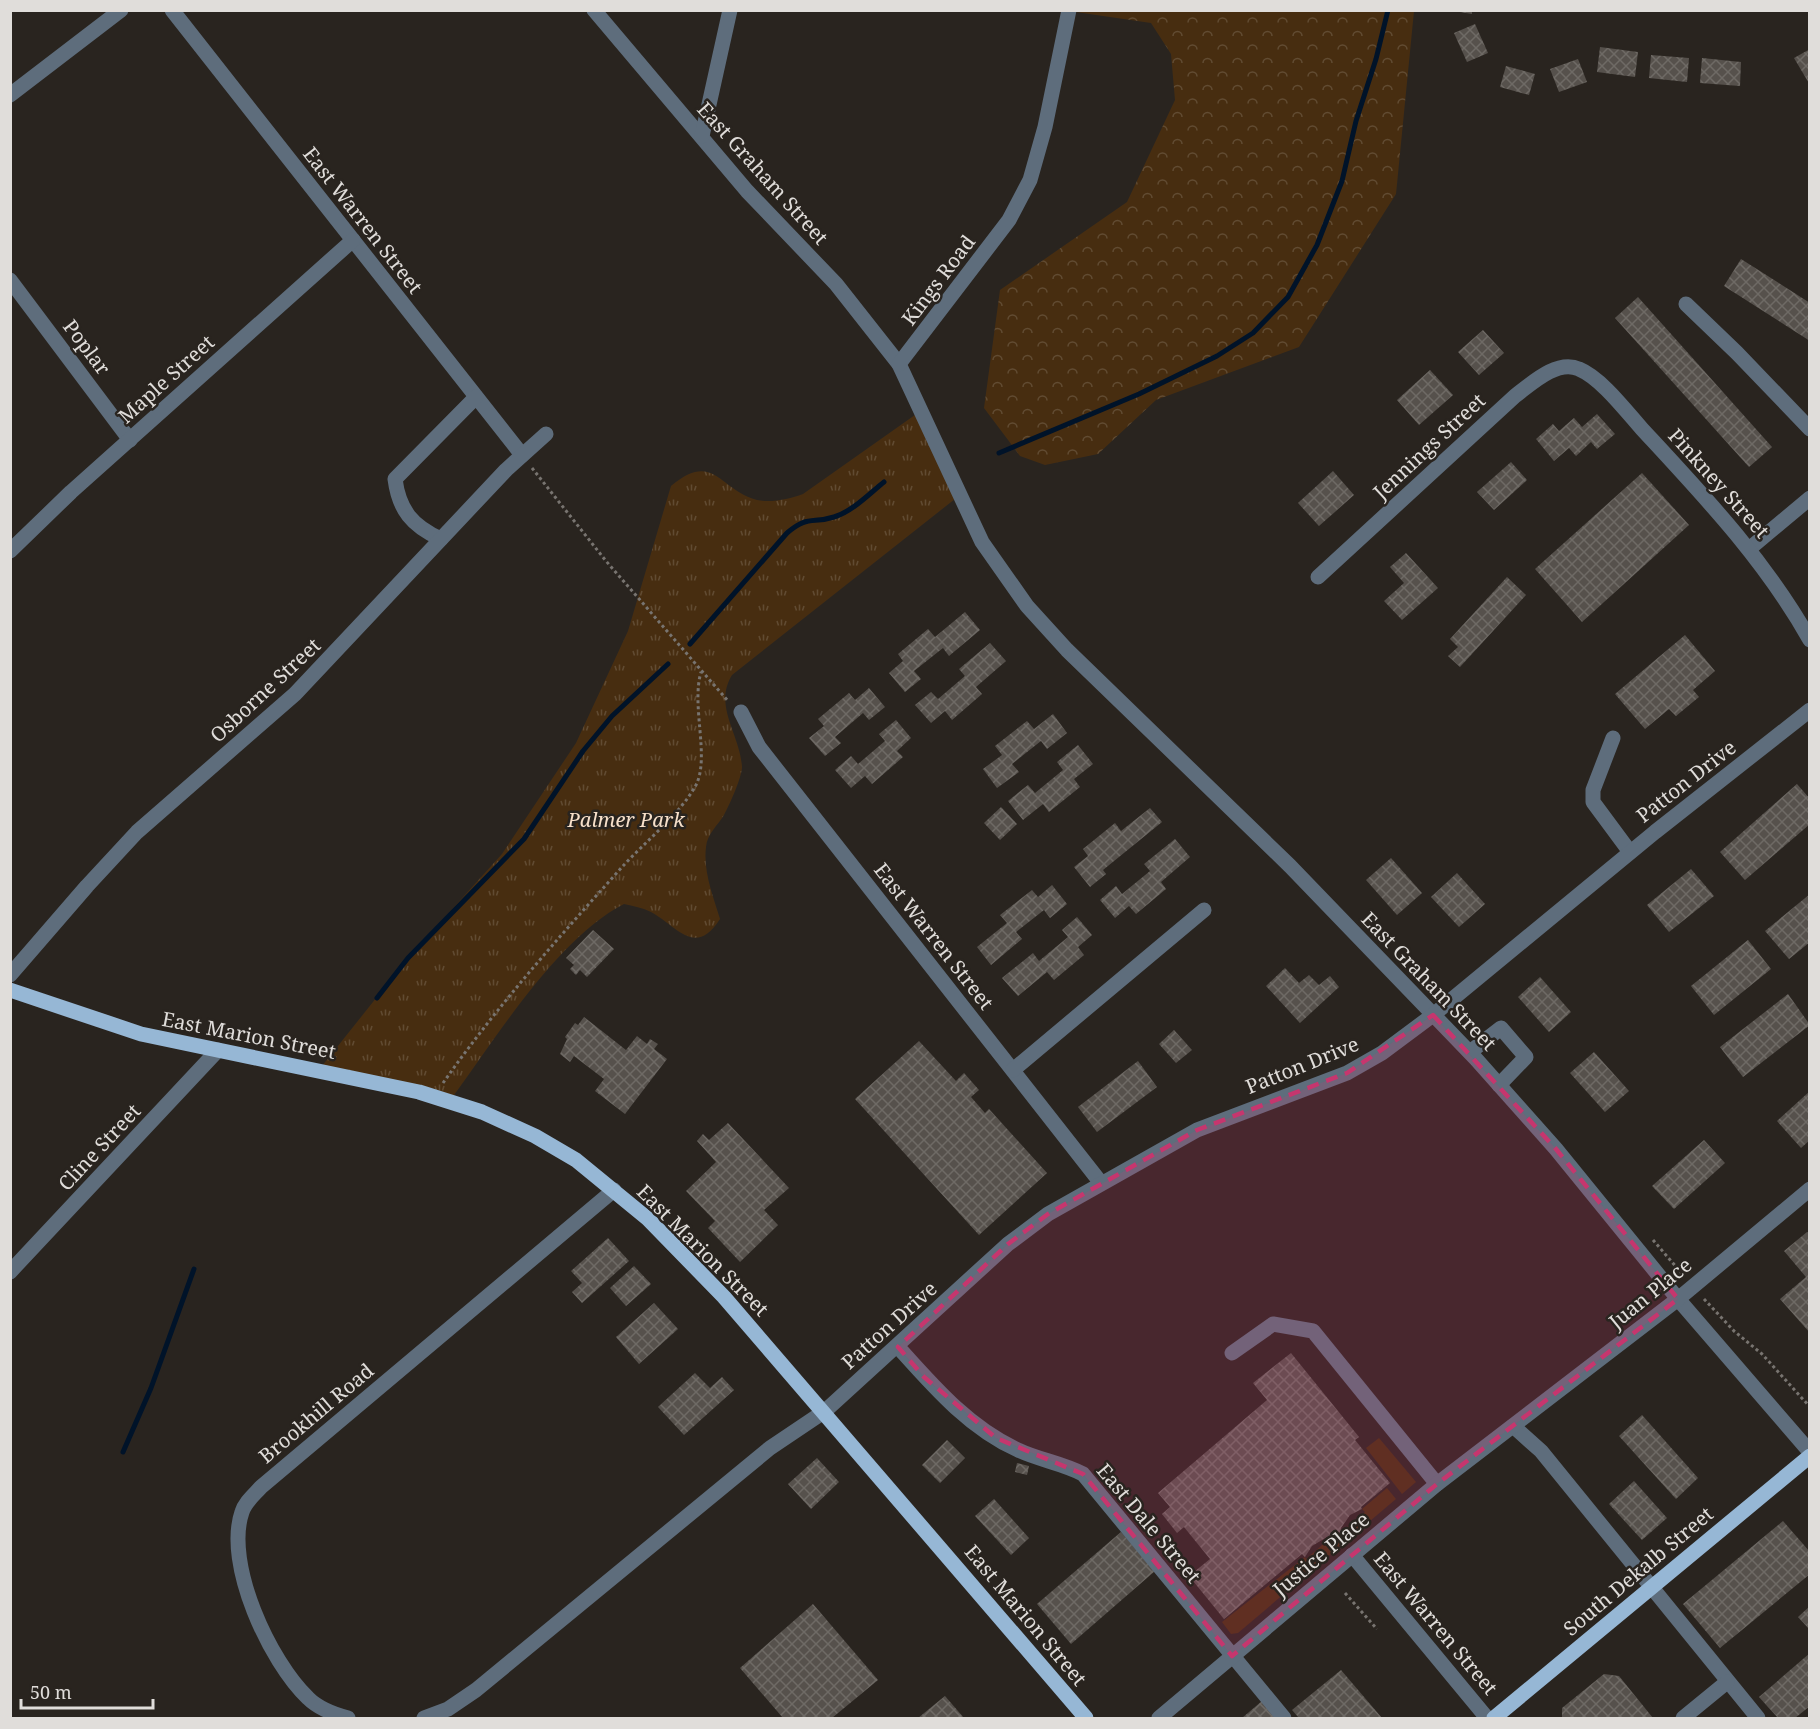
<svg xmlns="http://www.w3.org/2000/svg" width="1820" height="1729" viewBox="0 0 1820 1729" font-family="'Noto Serif',serif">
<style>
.green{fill:#472d10}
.forest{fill:url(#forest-crowns)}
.park{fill:url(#park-tufts)}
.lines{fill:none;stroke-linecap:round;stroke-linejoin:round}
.stream{stroke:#001329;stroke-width:5}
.building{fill:url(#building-cross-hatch)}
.path{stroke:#787470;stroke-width:3;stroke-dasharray:3 3;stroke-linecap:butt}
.minor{stroke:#5e6d7c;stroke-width:15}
.major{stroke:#96b7d5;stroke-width:15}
.marked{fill:#c6366e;fill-opacity:0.2;stroke:#c6366e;stroke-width:4.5;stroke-dasharray:12 8;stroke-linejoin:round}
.labels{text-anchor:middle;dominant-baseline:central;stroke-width:5;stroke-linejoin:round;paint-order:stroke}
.street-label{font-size:20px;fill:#e0ddda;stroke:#29241f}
.park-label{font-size:20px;font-style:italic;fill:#f7e0ca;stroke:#29241f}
</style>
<defs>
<pattern id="forest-crowns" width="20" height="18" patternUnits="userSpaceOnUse" patternTransform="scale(1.5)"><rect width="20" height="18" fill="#472d10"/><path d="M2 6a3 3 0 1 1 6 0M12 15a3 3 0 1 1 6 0" fill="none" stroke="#614b32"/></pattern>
<pattern id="park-tufts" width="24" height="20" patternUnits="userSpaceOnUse" patternTransform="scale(1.5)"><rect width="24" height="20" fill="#472d10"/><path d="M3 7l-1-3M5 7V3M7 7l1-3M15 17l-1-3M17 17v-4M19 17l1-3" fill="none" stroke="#614b32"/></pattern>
<pattern id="building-cross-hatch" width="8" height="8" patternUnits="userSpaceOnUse" patternTransform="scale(1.5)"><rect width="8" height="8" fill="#56514c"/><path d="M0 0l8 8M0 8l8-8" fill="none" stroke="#6e6a65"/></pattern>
</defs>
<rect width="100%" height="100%" fill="#29241f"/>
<!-- green -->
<g class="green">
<polygon points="1379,1438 1416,1482 1402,1494 1366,1448"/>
<polygon points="1387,1488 1396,1499 1238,1633 1231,1634 1222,1622 1305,1557 1306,1559 1329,1539 1331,1541 1365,1512 1362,1509"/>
</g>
<!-- forest -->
<polygon class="forest" points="1069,11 1414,11 1396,194 1299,347 1156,400 1098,454 1045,465 1020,456 984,408 1000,290 1127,202 1175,100 1171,54 1151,23"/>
<!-- park -->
<path class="park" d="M 922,410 L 960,495 L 732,675 C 713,706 740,734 742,767 C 742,777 729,806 724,815 C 718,825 707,834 706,847 C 703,871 713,896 720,919 C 695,958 677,926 651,912 C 643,908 633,906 624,904 C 556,939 495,1040 449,1102 L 318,1071 L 408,958 L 502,854 L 576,743 L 628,631 L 671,486 C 714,450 719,490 757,500 C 772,503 789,499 803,494 Z"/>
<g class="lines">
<!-- stream -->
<g class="stream">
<polyline points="999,453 1139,394 1217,356 1253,333 1288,297 1317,245 1342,181 1356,121 1376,59 1388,10"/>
<path d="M 690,644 L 787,533 C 808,515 812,524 834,517 C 853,511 869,494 884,482"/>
<polyline points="377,998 408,958 524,839 583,751 612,716 668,664"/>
<polyline points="123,1452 151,1388 194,1269"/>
</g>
</g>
<!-- building -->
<g class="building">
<polygon points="1448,10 1472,10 1472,14"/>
<polygon points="1475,24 1488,53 1467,62 1454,33"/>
<polygon points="1600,47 1638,52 1635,77 1597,72"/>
<polygon points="1810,49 1810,85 1794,58"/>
<polygon points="1651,55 1689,58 1687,82 1649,78"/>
<polygon points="1702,58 1741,62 1740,86 1700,83"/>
<polygon points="1578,59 1587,82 1559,92 1550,69"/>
<polygon points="1506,66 1535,74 1529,95 1500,87"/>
<polygon points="1741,259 1810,303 1810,341 1724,286"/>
<polygon points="1638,297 1772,447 1749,467 1615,318"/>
<polygon points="1483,330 1504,353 1479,375 1458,352"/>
<polygon points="1430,370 1453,395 1419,425 1397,400"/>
<polygon points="1597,414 1615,434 1597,449 1591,442 1576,456 1569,448 1554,461 1536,439 1553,424 1559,431 1574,418 1582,427"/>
<polygon points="1511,462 1527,480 1494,510 1477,492"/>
<polygon points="1333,471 1354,495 1319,526 1298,503"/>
<polygon points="1642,473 1689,525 1582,622 1535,569"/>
<polygon points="1406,553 1438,588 1402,620 1384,601 1404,583 1390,567"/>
<polygon points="1507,577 1526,595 1460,667 1448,656 1458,647 1450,639"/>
<polygon points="965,612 980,630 949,656 943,648 914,671 921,679 905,692 889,673 903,661 898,654 928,629 935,637"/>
<polygon points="1685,635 1715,671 1693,690 1699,697 1676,716 1669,709 1645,729 1615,694"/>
<polygon points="990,643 1006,661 976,687 982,694 952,720 945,711 931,723 915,705 931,692 938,699 965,676 959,669"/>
<polygon points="869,688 885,707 869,720 863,713 835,737 841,743 825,756 809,738 824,726 818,719 849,693 855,700"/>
<polygon points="1053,714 1067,733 1047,749 1041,741 1012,764 1019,772 997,788 983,769 1002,755 995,746 1027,721 1034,729"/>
<polygon points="896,720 911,738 897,751 903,757 872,784 865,776 851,788 835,770 851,756 858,764 885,741 879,734"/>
<polygon points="1078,745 1093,764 1074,779 1080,787 1049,812 1043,804 1023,820 1008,801 1028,785 1035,793 1063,770 1057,762"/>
<polygon points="1797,784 1810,799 1810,824 1745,880 1720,852"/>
<polygon points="1001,807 1017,824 1000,840 984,823"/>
<polygon points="1150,808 1162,822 1103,870 1106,874 1090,887 1074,867 1088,856 1083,849 1115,823 1121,831"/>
<polygon points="1175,839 1190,857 1161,882 1166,889 1136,914 1129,906 1115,918 1100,900 1116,886 1122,894 1150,871 1144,864"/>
<polygon points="1391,858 1422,893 1397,915 1366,880"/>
<polygon points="1691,869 1714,896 1669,932 1647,905"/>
<polygon points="1457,873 1485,904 1459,927 1431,897"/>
<polygon points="1052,885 1067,904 1050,918 1044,910 1016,932 1022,939 991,965 977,947 1007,923 1000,915 1032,890 1038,897"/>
<polygon points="1810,894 1810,942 1789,959 1765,931"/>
<polygon points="1077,917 1092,935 1078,947 1084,955 1054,980 1047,972 1018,996 1002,978 1033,953 1039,961 1068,937 1062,930"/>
<polygon points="593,930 614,949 587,977 580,970 576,975 570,969 574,965 566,958"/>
<polygon points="1748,940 1771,969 1714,1015 1691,986"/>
<polygon points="1285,968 1299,983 1309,975 1319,985 1330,976 1339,987 1300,1023 1266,986"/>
<polygon points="1540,977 1571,1012 1549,1032 1518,997"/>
<polygon points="1788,994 1810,1025 1743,1077 1720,1047"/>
<polygon points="584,1017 626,1050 637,1036 647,1044 650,1039 658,1044 654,1049 667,1059 625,1114 595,1091 604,1079 574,1056 570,1062 560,1054 567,1039 565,1037 575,1023 578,1025"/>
<polygon points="1174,1030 1192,1050 1176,1063 1159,1044"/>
<polygon points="919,1041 956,1081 964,1073 979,1090 971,1097 985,1113 989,1109 1047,1173 979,1235 855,1099"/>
<polygon points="1594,1052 1629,1091 1605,1112 1570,1073"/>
<polygon points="1138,1061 1157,1087 1097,1132 1078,1107"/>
<polygon points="1810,1091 1810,1140 1801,1148 1777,1121"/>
<polygon points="728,1123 789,1188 764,1210 778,1225 740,1262 708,1228 715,1221 686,1191 716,1162 697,1141 703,1134 709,1140"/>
<polygon points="1704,1140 1725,1163 1674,1209 1652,1186"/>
<polygon points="1807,1232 1810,1234 1810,1333 1780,1299 1806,1277 1784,1251"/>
<polygon points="608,1238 629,1261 582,1303 572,1292 582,1283 571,1271"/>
<polygon points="634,1266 651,1284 626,1306 610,1288"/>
<polygon points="654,1303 678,1329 639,1364 616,1337"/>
<polygon points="1291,1353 1359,1437 1355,1440 1390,1483 1361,1507 1362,1509 1350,1515 1341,1528 1342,1531 1331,1541 1327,1537 1312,1546 1305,1557 1302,1554 1224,1619 1189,1576 1210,1559 1184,1527 1177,1533 1162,1514 1170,1507 1158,1493 1267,1400 1253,1383"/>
<polygon points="695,1373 710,1388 722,1377 734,1390 684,1435 658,1407"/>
<polygon points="1642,1415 1698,1478 1676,1499 1619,1436"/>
<polygon points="947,1440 965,1458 940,1483 922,1465"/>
<polygon points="817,1458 839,1482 811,1509 788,1484"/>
<polygon points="1017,1463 1029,1466 1027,1475 1015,1472"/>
<polygon points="1634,1481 1667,1518 1642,1540 1609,1504"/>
<polygon points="994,1499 1029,1538 1011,1555 975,1516"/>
<polygon points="1783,1521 1810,1552 1810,1574 1720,1648 1683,1604"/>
<polygon points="1121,1532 1155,1571 1071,1644 1037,1604"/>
<polygon points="813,1604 878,1680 832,1718 783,1718 740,1668"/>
<polygon points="1810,1606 1810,1630 1798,1617"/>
<polygon points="1810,1653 1810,1706 1795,1718 1778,1718 1759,1697"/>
<polygon points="1341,1670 1382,1718 1299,1718 1292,1710"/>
<polygon points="1604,1674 1619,1676 1653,1718 1562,1718 1562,1708"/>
<polygon points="945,1696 964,1718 918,1718"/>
<polygon points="1262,1701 1277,1718 1242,1718"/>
</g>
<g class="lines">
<!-- path -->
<g class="path">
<polyline points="532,468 606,561 728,701"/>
<path d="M 443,1083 C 497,1006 560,936 623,866 C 645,842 681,813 696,785 C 710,757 691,706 701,672"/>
<polyline points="1653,1240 1684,1276"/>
<polyline points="1704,1299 1734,1331 1762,1354 1810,1407"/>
<polyline points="1345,1593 1377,1629"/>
</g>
<!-- minor -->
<g class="minor">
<polyline points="172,10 522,455"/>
<polyline points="594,10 747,191 836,284 899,364 982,542 1027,606 1067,650 1290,866 1476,1059 1556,1149 1678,1299 1810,1452"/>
<polyline points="10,95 121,10"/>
<polyline points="702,136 730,10"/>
<polyline points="10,280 130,440"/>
<polyline points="1686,304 1737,353 1810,429"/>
<polyline points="899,364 1009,220 1030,180 1045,127 1069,10"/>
<path d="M 441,539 C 412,526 399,510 395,479 L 476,397"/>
<polyline points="1749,549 1810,498"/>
<polyline points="10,551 71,492 353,240"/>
<path d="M 1318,577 L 1515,396 C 1531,384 1557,359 1579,369 C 1601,378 1626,411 1642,429 C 1704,496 1765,560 1810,640"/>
<polyline points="741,712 759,747 1101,1183"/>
<polyline points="1613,738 1593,790 1593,802 1630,852"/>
<polyline points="10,975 87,886 137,832 295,694 506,470 546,434"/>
<polyline points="1470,1052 1501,1028 1526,1057 1499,1085"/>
<polyline points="1013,1070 1204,910"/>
<polyline points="10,1272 218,1050"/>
<path d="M 898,1347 C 933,1386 969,1428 1018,1450 C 1039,1460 1062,1463 1083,1474 L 1284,1718"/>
<polyline points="1232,1353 1273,1324 1313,1331 1437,1484"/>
<polyline points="1513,1426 1541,1451 1758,1718"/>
<polyline points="1352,1555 1487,1718"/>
<path d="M 348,1718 C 333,1714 319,1709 308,1698 C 270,1662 224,1564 242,1512 C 245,1502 254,1495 261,1487 L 614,1190"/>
<polyline points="424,1718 448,1709 476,1690 770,1448 825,1411 1008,1244 1048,1214 1197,1130 1347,1073 1382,1053 1433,1015 1655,832 1810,710"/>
<polyline points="1159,1718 1437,1484 1678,1299 1810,1189"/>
<polyline points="1683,1718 1727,1682"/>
</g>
<!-- major -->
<g class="major">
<polyline points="10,990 141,1034 419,1092 482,1112 535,1136 576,1160 648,1219 724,1297 1086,1718"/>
<polyline points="1494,1718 1810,1456"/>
</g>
</g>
<!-- marked area -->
<path class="marked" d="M 1433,1015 L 1556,1149 L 1678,1299 L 1437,1484 L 1232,1656 L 1083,1474 L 996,1438 L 924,1377 L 898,1347 L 1008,1244 L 1048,1214 L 1197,1130 L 1347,1073 Z"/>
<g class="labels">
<!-- street labels -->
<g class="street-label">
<text transform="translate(763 173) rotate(48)">East Graham Street</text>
<text transform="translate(363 220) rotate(52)">East Warren Street</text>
<text transform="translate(938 280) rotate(-53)">Kings Road</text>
<text transform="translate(87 347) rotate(53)">Poplar</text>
<text transform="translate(166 379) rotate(-42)">Maple Street</text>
<text transform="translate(1429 446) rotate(-43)">Jennings Street</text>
<text transform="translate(1719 483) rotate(48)">Pinkney Street</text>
<text transform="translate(265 690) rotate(-43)">Osborne Street</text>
<text transform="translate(1686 781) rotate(-38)">Patton Drive</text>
<text transform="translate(934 936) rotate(52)">East Warren Street</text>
<text transform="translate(1429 981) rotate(46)">East Graham Street</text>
<text transform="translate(249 1035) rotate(11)">East Marion Street</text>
<text transform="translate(1302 1065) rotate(-22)">Patton Drive</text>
<text transform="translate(99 1147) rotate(-47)">Cline Street</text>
<text transform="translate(703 1250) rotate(45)">East Marion Street</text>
<text transform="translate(1650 1293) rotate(-39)">Juan Place</text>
<text transform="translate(889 1325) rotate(-42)">Patton Drive</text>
<text transform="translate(316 1413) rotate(-40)">Brookhill Road</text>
<text transform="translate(1149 1523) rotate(50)">East Dale Street</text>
<text transform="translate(1321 1554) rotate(-40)">Justice Place</text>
<text transform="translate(1638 1571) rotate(-40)">South Dekalb Street</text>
<text transform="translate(1026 1615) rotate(50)">East Marion Street</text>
<text transform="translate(1436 1623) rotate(50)">East Warren Street</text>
</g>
<!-- park labels -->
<g class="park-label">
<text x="626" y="819">Palmer Park</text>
</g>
</g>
<!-- border -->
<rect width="1820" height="1729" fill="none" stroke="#e0ddda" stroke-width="24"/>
<!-- scale -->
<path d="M21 1699v9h132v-9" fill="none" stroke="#e0ddda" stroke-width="3"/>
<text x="30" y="1699" font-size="18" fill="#e0ddda" stroke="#29241f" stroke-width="4.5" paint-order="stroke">50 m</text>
</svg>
